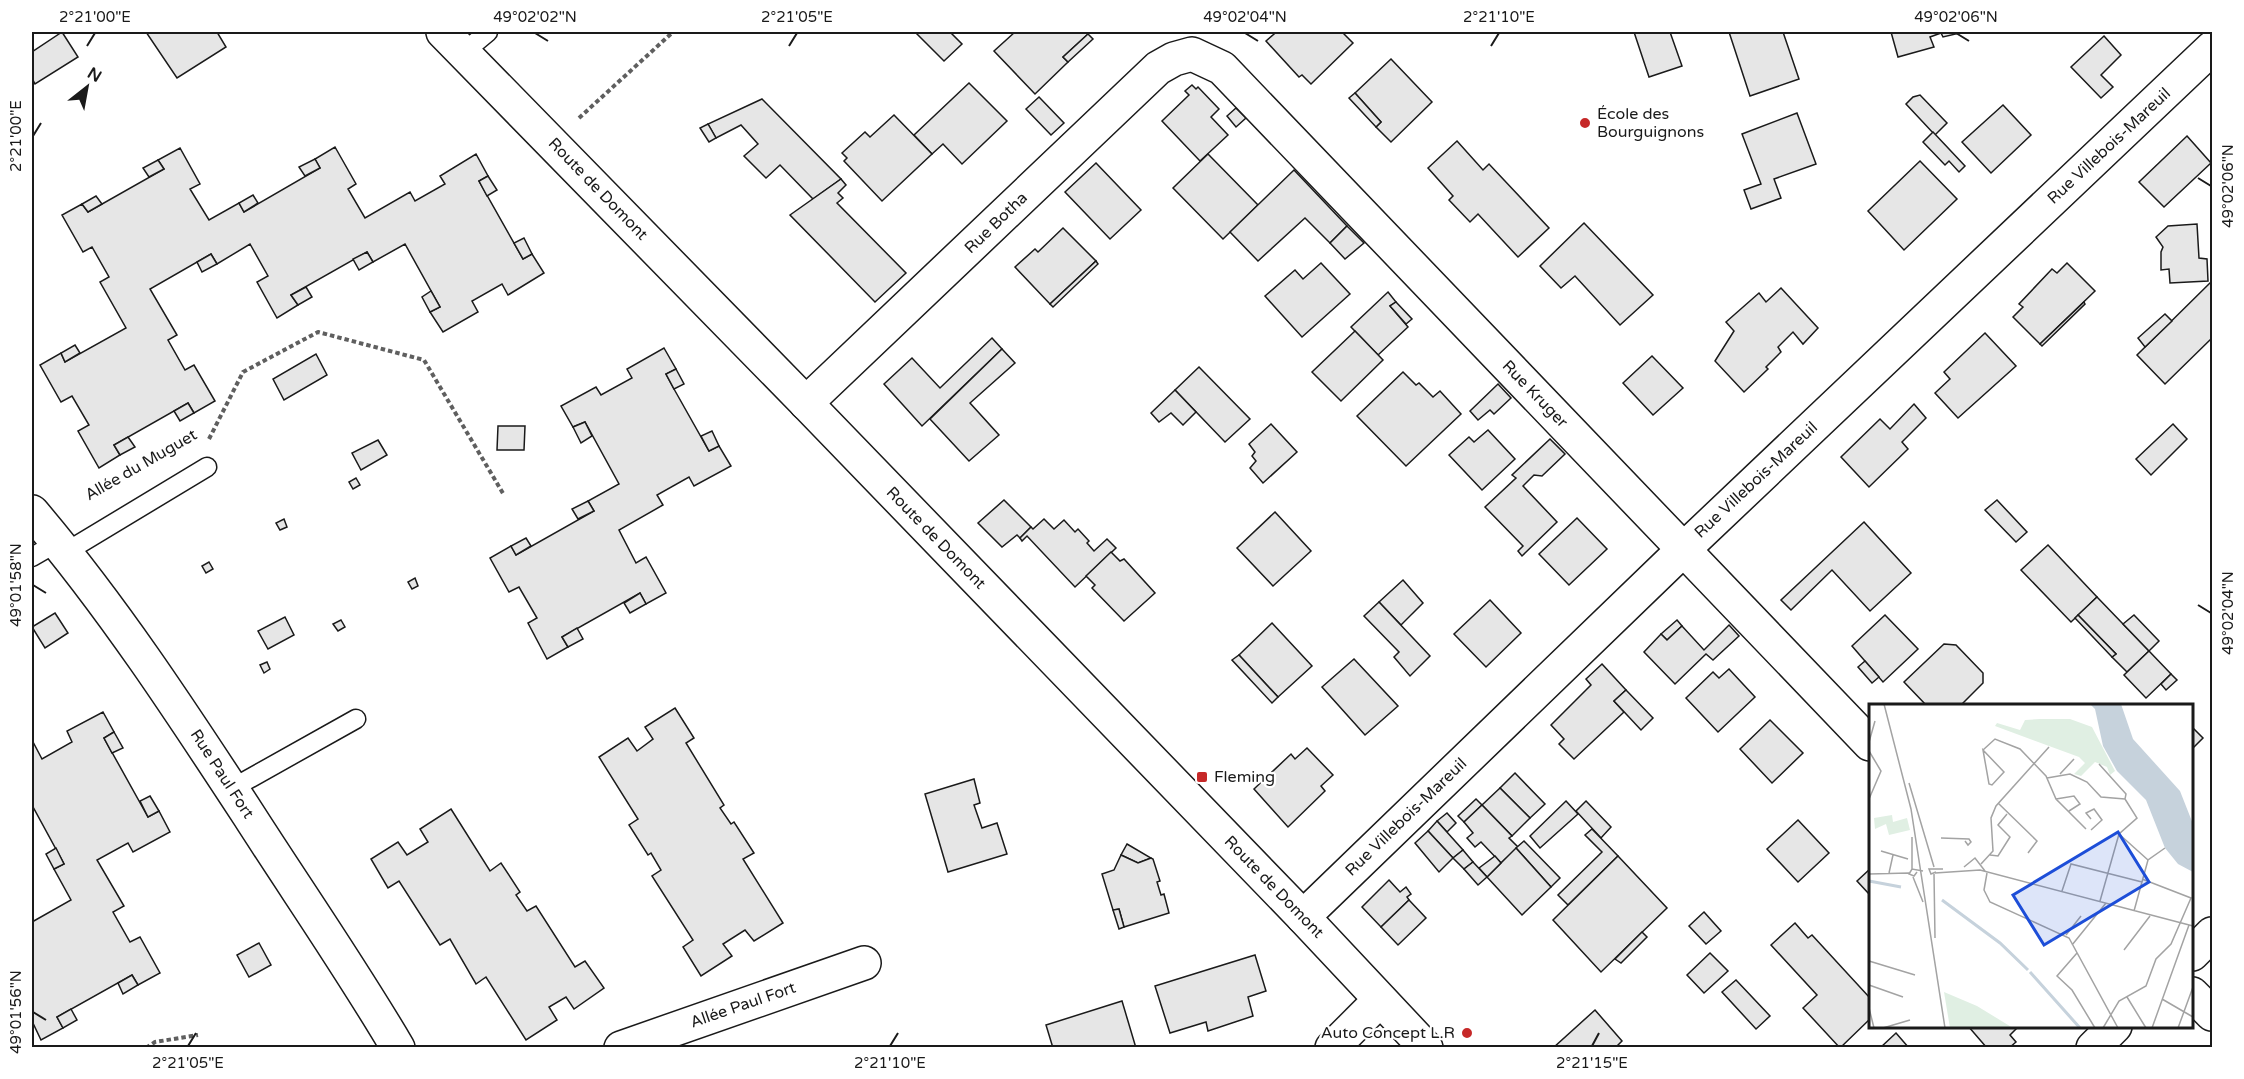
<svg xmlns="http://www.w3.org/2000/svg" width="2244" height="1079" viewBox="0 0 2244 1079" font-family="'Varela Round',sans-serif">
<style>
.building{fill:#e6e6e6;stroke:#1a1a1a;stroke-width:1.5}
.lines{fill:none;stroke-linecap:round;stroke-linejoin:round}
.lane-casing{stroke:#1a1a1a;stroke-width:21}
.street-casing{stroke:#1a1a1a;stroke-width:36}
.secondary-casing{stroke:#1a1a1a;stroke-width:36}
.path{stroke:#5f5f5f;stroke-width:4;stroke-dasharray:4.5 3;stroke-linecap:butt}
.lane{stroke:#fff;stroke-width:18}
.street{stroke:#fff;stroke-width:33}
.secondary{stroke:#fff;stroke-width:33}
.ticks{fill:none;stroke:#1a1a1a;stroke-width:2}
.poi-dot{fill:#c62828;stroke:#fff;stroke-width:2}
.labels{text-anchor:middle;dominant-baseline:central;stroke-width:4.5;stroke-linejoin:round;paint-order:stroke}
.poi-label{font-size:16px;fill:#1a1a1a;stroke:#fff;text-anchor:start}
.street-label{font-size:16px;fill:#1a1a1a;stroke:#fff}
.inset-river{fill:none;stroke:#c6d2dc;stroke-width:3}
.inset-road{fill:none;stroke:#a3a3a3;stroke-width:1.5}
.view{fill:#1d4ed8;fill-opacity:0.15;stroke:#1d4ed8;stroke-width:3}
.inset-edge{fill:none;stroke:#1a1a1a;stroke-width:3}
.neatline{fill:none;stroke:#1a1a1a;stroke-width:2}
.ticks-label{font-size:15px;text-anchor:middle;fill:#1a1a1a}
</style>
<rect width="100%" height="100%" fill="#fff"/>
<!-- building -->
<g class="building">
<polygon points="62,32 78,57 35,84 32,78 32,52"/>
<polygon points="146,32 217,32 226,47 177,78"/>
<polygon points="915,32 950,32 962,44 944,61"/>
<polygon points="1015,32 1085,32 1088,34 1063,57 1068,62 1035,94 994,51"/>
<polygon points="1271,32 1342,32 1353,43 1311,84 1302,75 1299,77 1266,41 1274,34"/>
<polygon points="1634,32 1670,32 1682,66 1649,77"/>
<polygon points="1729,32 1783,32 1799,79 1750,96"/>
<polygon points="1891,32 1964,32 1943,37 1941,33 1930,37 1934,47 1898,57"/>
<polygon points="1088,34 1093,39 1068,62 1063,57"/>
<polygon points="2104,36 2121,55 2101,75 2113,87 2101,98 2071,67"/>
<polygon points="1391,59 1432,102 1391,142 1376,127 1381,122 1355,93"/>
<polygon points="969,83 1007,121 962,164 943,144 932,154 914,135"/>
<polygon points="1192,85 1196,89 1198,87 1219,109 1211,117 1228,135 1200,161 1162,121 1189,95 1185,91"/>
<polygon points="1355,93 1381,122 1376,127 1349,98"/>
<polygon points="1920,95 1947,123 1935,135 1906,104 1913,97"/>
<polygon points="1039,97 1064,123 1051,135 1026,109"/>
<polygon points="762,99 841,179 813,199 780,165 766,178 744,156 758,144 741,125 716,138 708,124"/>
<polygon points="2003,105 2031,135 1991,173 1962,142"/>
<polygon points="1236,108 1246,118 1236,127 1227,116"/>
<polygon points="1797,113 1816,164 1774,179 1781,198 1751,209 1744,190 1761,184 1742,134"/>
<polygon points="894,115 932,154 882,201 844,161 847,158 842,153 865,132 870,137"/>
<polygon points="708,124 716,138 709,142 700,128"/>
<polygon points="1933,132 1965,166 1959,172 1949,161 1945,165 1923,142"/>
<polygon points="2187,136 2211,163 2164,207 2139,182"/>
<polygon points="1457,141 1483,170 1489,164 1549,228 1518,257 1478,214 1470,222 1449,200 1453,196 1428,168"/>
<polygon points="335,147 356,184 348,189 365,218 410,192 415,201 445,184 440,176 476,154 488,176 479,181 523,259 532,254 544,273 508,295 502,284 472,301 478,312 443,332 430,312 440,307 405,244 373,262 367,252 291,295 298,305 277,318 257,282 268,276 250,244 217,264 211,254 150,289 177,335 168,340 185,370 194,365 215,401 194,413 188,403 114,445 120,455 99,468 78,431 89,425 72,396 61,402 40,365 61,353 65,362 126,328 100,282 109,277 92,247 83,252 62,215 82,204 88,212 164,169 158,160 180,148 200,184 190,189 209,220 239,203 244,212 320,168 315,159"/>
<polygon points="1208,154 1258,205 1223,239 1173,188"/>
<polygon points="315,159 320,168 305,176 299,167"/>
<polygon points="158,160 164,169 149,177 143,168"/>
<polygon points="1920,161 1957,199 1904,250 1868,211"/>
<polygon points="1096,163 1141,210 1110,239 1065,192"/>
<polygon points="1294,170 1347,226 1330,243 1305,218 1258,261 1230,232"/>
<polygon points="488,176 497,190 487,196 479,181"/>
<polygon points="841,179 846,185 838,193 843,198 837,203 906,273 875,302 790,215"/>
<polygon points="253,195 258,203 244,212 239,203"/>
<polygon points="96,196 102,204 88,212 82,204"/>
<polygon points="1584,223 1653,295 1620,325 1575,276 1561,288 1540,266"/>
<polygon points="2197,224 2199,258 2207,259 2208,281 2170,283 2169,269 2161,270 2161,252 2163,247 2156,237 2168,226"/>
<polygon points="1347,226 1364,243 1345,259 1330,243"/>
<polygon points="1063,228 1096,261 1050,304 1015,267 1035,249 1038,252"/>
<polygon points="524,238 532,254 523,259 514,243"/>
<polygon points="367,252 373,262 359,270 353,259"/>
<polygon points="211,254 217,264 202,272 197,262"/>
<polygon points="1096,261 1098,264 1053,307 1050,304"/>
<polygon points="1321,263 1350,294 1302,337 1265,296 1295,270 1303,279"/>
<polygon points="2067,263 2095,291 2040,344 2013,317 2023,307 2019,304 2052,269 2057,273"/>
<polygon points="2212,281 2212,338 2165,384 2137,355"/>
<polygon points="306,287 312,297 298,305 291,295"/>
<polygon points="1781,288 1818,328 1803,344 1793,332 1778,347 1781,352 1766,367 1768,369 1744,392 1715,361 1734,331 1726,322 1759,293 1766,302"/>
<polygon points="431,291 440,307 430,312 422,297"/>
<polygon points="1388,292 1396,302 1390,306 1408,327 1378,355 1351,327"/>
<polygon points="1396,302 1412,319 1406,324 1390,306"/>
<polygon points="2084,302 2085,304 2042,346 2040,344"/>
<polygon points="2165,314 2172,321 2145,347 2138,338"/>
<polygon points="1355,331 1383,360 1341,401 1312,372"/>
<polygon points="1985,333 2016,366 1958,418 1935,393 1950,379 1944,372"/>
<polygon points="992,338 1002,349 922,426 884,384 912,358 940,388"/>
<polygon points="75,345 80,353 65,362 61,353"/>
<polygon points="664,348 676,369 666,374 674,389 709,451 719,446 731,466 694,486 689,477 657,495 663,505 619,530 636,563 646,557 666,593 646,604 640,593 562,637 568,647 547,659 528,623 537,618 519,587 509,592 490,558 511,546 516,555 594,511 588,501 619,484 585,422 573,427 561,406 596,387 601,395 632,378 627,369"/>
<polygon points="1002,349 1015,363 970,403 999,435 969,461 930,419"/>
<polygon points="316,354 327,375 284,400 273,379"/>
<polygon points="1652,356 1683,388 1653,415 1623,383"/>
<polygon points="1199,367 1250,419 1225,442 1175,390"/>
<polygon points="676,369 684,384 674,389 666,374"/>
<polygon points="1403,372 1416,385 1419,383 1433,397 1440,391 1461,414 1406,466 1357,416"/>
<polygon points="1498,384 1511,398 1494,414 1490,410 1478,420 1470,411"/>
<polygon points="1175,390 1196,412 1183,425 1171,413 1159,422 1151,413"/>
<polygon points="188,403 194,413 180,421 174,411"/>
<polygon points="1914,404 1926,418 1902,442 1908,449 1869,487 1841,457 1880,419 1890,429"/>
<polygon points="585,422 592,436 581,443 573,427"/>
<polygon points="1271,424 1297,452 1263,483 1250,468 1256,461 1252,456 1255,452 1249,444"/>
<polygon points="2173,424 2187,439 2151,475 2136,459"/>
<polygon points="498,426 525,426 524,450 497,450"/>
<polygon points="1488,430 1515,459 1482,490 1449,455 1469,437 1474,442"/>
<polygon points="712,431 719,446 709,451 701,436"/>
<polygon points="128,437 135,447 120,455 114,445"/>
<polygon points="1550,439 1565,454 1542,476 1534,475 1523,486 1557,522 1522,556 1518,551 1523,546 1485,507 1516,478 1512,475"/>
<polygon points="378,440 387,455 361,470 352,453"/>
<polygon points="356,478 360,485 353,489 349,482"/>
<polygon points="1004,500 1031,527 1020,538 1017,535 1002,547 978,523"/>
<polygon points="1997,500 2027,532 2016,542 1985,510"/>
<polygon points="588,501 594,511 578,519 572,509"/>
<polygon points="1275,512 1311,551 1273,586 1237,548"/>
<polygon points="1577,518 1607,549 1569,585 1539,554"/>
<polygon points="284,519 287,527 280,530 276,523"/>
<polygon points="1044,519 1054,529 1064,520 1075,532 1078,529 1089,541 1087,543 1094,551 1107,539 1116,548 1075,587 1027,536 1022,541 1020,538 1031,527 1033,529"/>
<polygon points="1864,522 1911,573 1870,611 1832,570 1791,610 1781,600"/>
<polygon points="526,538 531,546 516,555 511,546"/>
<polygon points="2048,545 2097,597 2071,622 2021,570"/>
<polygon points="1111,552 1120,561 1124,559 1155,593 1124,621 1092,588 1095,585 1086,576"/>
<polygon points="209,562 213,569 206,573 202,566"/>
<polygon points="415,578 418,586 412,589 408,582"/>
<polygon points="1403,580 1423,603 1401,625 1379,602"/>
<polygon points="640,593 646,604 630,613 624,603"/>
<polygon points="2097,597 2149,651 2127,672 2112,657 2116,654 2078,615"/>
<polygon points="1490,600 1521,633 1486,667 1454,634"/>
<polygon points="1379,602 1430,656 1410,676 1394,657 1399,652 1364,616"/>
<polygon points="55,613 68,633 45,648 32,627"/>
<polygon points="1885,615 1918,649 1883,682 1852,646"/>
<polygon points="2078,615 2116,654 2112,657 2075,618"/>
<polygon points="2134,615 2159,641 2149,651 2123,624"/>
<polygon points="285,617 294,635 268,649 258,631"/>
<polygon points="341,620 345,627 338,631 333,624"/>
<polygon points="1677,620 1682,626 1667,640 1661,634"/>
<polygon points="1272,623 1312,666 1278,697 1239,655"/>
<polygon points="1729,625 1739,636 1713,660 1706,654 1675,684 1644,652 1661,634 1667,640 1682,626 1704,650"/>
<polygon points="577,628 583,639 568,647 562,637"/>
<polygon points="1944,644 1956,645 1983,673 1983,683 1960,706 1927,706 1904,682"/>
<polygon points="2149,651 2171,674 2146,698 2124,675"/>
<polygon points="1239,655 1278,697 1272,703 1232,660"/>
<polygon points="1354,659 1398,706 1365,735 1322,687"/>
<polygon points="1865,661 1879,677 1872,683 1858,667"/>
<polygon points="267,662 270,669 264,673 260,665"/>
<polygon points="1602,664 1626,690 1614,701 1624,712 1574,759 1559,744 1564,739 1551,725 1591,685 1586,679"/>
<polygon points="1729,669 1755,697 1718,732 1686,698 1713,672 1719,678"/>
<polygon points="2171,674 2177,680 2166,690 2161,684"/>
<polygon points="1626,690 1653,718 1641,730 1614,701"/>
<polygon points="675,708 694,738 686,743 724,805 720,808 731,824 734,822 754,853 743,859 783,923 754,941 745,930 723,944 732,956 701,976 683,947 693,940 652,876 661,870 651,853 648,855 629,825 638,819 599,757 628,738 637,751 653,739 645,727"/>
<polygon points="103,712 114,732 104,738 148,817 159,811 170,832 133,852 128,843 97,860 124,906 113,912 130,942 140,937 160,973 138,985 132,975 57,1017 63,1028 41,1040 32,1021 32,922 71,900 54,869 64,864 32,805 32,740 42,759 72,742 67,731"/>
<polygon points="1770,720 1803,753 1772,783 1740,749"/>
<polygon points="2192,727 2203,738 2192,749"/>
<polygon points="114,732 123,748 112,753 104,738"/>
<polygon points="1307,748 1333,775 1321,786 1325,791 1288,827 1254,789 1291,754 1295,759"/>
<polygon points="1515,773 1545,804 1530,818 1500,788"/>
<polygon points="974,779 980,803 974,805 982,828 997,823 1007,854 948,872 925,794"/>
<polygon points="1500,788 1530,818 1512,836 1482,805"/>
<polygon points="150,796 159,811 148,817 140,801"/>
<polygon points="1476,799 1482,805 1464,822 1458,816"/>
<polygon points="1566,801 1578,814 1540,848 1530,836"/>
<polygon points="1586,801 1611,827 1601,838 1576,811"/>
<polygon points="1482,805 1512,836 1509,838 1518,847 1501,863 1481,842 1475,847 1467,838 1473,833 1464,822"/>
<polygon points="451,809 490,871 501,863 520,892 516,895 527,911 536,906 575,967 585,961 604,988 574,1009 566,997 549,1007 557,1020 526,1040 486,977 476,984 450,939 440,945 399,881 388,888 371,859 398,842 407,855 428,842 420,829"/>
<polygon points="1447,813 1456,823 1447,832 1437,821"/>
<polygon points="1798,820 1829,853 1798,882 1767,849"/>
<polygon points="1437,821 1463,850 1453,858 1428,831"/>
<polygon points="1592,829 1618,856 1568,905 1558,895 1602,852 1585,835"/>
<polygon points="1428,831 1453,858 1439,872 1415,843"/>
<polygon points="1524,841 1560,878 1551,887 1516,848"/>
<polygon points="1127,844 1151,858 1138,863 1121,855"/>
<polygon points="56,848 64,864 54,869 46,854"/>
<polygon points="1516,848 1551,887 1522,915 1487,877"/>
<polygon points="1463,850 1473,862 1464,869 1453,858"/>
<polygon points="1121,855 1138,863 1151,858 1153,859 1160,881 1157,882 1161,895 1164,894 1169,913 1124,927 1119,909 1113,910 1102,874 1114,870"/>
<polygon points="1495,856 1501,863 1487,877 1479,868"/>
<polygon points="1618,856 1667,908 1601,972 1553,920"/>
<polygon points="1473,862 1487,877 1478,885 1464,869"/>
<polygon points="1870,869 1870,895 1857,881"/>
<polygon points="1389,880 1400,892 1406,887 1411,894 1407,897 1409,900 1381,927 1362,907"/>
<polygon points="1409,900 1426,918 1398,945 1381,927"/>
<polygon points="1119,909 1124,927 1119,929 1113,910"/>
<polygon points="1704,912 1721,931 1706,944 1689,926"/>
<polygon points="1795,923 1808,938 1812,935 1870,998 1870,1019 1840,1048 1803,1008 1817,995 1771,945"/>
<polygon points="1642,932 1647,937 1621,963 1615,959"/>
<polygon points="259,943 271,965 249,977 237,955"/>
<polygon points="1710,953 1728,971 1704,993 1687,975"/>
<polygon points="1255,955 1266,991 1248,997 1253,1016 1208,1031 1206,1022 1170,1033 1155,986"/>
<polygon points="132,975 138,985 123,994 118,983"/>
<polygon points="1736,980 1770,1016 1756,1029 1722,992"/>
<polygon points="1122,1001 1136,1048 1053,1048 1046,1025"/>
<polygon points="71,1009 77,1020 63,1028 57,1017"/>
<polygon points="1595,1010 1622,1041 1615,1048 1553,1048"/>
<polygon points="1968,1026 2019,1026 2010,1035 2016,1042 2009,1048 1987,1048"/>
<polygon points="1896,1033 1909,1048 1880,1048"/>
</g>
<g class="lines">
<defs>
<g id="lane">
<polyline points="464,52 488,32"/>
<polyline points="66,552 207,467"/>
<polyline points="32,557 58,542"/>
<polyline points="231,789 356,719"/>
</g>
<g id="street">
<polyline points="806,403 1158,68 1174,59 1192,54 1222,68 1870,744"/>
<path d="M 32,512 C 112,606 180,710 248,814 C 298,892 351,968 398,1048"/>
<polyline points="1303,917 1684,549 2212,48"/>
<polyline points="2192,954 2212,934"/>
<polyline points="2192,994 2212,1014"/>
<polyline points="621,1048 864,963"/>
<polyline points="1332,1048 1380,1000"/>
<polyline points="2093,1048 2115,1026"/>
</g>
<polyline id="secondary" points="443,32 806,403 1303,917 1426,1048"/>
</defs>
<!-- lane casing -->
<use href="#lane" class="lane-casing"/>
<!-- street casing -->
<use href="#street" class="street-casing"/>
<!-- secondary casing -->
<use href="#secondary" class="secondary-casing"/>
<!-- path -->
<g class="path">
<polyline points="579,118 673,32"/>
<polyline points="209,439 243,372 318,332 424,360 504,495"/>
<polyline points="146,1048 155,1042 198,1035"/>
</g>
<!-- lane -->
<use href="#lane" class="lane"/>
<!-- street -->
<use href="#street" class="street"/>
<!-- secondary -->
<use href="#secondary" class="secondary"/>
</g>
<!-- ticks -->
<path class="ticks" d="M 535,33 L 548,41M 1245,33 L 1258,41M 1956,33 L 1969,41M 87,46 L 95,33M 789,46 L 797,33M 1491,46 L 1499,33M 33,136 L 41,123M 2198,178 L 2211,186M 33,585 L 46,593M 2198,605 L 2211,613M 33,1012 L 46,1020M 188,1046 L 196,1033M 890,1046 L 898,1033M 1592,1046 L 1599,1033"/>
<!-- markers -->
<g class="poi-dot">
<circle cx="1585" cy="123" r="6"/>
<rect x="1196" y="771" width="12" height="12" rx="3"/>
<circle cx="1467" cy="1033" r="6"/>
</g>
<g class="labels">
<!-- poi labels -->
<g class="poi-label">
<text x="1597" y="114">École des<tspan x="1597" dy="18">Bourguignons</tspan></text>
<text x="1214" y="777">Fleming</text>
<text x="1455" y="1033" text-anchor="end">Auto Concept L.R</text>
</g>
<!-- street labels -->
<g class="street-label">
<text transform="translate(2109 146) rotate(-43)">Rue Villebois-Mareuil</text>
<text transform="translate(598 189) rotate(46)">Route de Domont</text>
<text transform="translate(996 223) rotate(-44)">Rue Botha</text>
<text transform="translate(1535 394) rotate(46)">Rue Kruger</text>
<text transform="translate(141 465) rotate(-30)">Allée du Muguet</text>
<text transform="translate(1756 480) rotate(-43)">Rue Villebois-Mareuil</text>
<text transform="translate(936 538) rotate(46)">Route de Domont</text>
<text transform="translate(222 774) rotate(57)">Rue Paul Fort</text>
<text transform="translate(1406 817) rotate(-44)">Rue Villebois-Mareuil</text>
<text transform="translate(1274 887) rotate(46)">Route de Domont</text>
<text transform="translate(743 1005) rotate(-19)">Allée Paul Fort</text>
</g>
</g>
<!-- overview -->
<g transform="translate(1869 704)">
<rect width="324" height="324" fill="#fff"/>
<path d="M 171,15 L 201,15 L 223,23 L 246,67 L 241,71 L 238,63 L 226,58 L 212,72 L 205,70 L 216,59 L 210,53 L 126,22 L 128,19 L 151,26 L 156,16 ZM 23,111 L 24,118 L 38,114 L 41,126 L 20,131 L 17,120 L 6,125 L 5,114 ZM 75,288 L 108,302 L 144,324 L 81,324 Z" fill="#e0efe3"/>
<path d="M 221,0 L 252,0 L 264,35 L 311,87 L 324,120 L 324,168 L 309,160 L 296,144 L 277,96 L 248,67 L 234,42 L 226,5 Z" fill="#c6d2dc"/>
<path class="inset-river" d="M 0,177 L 32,183M 73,196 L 131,239 L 159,266M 161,268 L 211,324"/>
<path class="inset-road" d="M 15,0 L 42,105 L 76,324M 0,38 L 6,17M 114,46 L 126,35 L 151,45 L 177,72 L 187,95 L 217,125M 114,46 L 135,68 L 123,81 L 120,80 ZM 0,47 L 12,67 L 0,95M 230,60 L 257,90 L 256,95 L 268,114 L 250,130 L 231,197M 191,70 L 205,55M 178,74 L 201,70 L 218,78 L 232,93 L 256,95M 40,79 L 65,163M 187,95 L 205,92 L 211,100 L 200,107M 129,99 L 168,137 L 159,149M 222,115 L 217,109 L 225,105 L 233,116 L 222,126M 250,130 L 279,156M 72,134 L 100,135 L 102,138 L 99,141 L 96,137M 12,147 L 39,155M 121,151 L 129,152 L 141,133 L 129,121 L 138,110M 112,160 L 124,147 L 122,114 L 127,102 L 180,43M 95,163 L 106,154 L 116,167M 43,165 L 43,133M 48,168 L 45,172 L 40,170 L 43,165 L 54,167M 67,168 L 62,170 L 60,165 L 74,165M 20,169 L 24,151M 66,169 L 111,166 L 324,222M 118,169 L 115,186 L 121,198 L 200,234 L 249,324M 0,170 L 40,169M 65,170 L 66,234M 44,173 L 54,198M 193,187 L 202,160 L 273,178M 265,207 L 279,156 L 296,144M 197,231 L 212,212M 203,241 L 237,199M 255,246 L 281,212M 208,249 L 188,272 L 203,286 L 226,324M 0,257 L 46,271M 0,281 L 34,293M 258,293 L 277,324M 293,295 L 324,313M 0,304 L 5,324M 14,324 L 41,316M 234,324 L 250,297 L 277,282 L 287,255 L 302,240 L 322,194 L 273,175M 283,324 L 320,221M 309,324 L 324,283"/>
<path class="view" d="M 249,128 L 280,178 L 175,241 L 144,191 Z"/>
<rect width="324" height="324" class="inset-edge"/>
</g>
<!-- border -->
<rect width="2244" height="1079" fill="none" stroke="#ffffff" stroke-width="66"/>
<!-- north arrow -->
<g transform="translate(87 87) rotate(31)" stroke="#ffffff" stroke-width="4.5" paint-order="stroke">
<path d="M0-4.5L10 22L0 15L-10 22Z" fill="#1a1a1a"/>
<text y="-9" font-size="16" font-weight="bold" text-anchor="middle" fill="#1a1a1a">N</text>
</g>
<rect x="33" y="33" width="2178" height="1013" class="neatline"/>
<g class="ticks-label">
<text x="95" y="22">2°21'00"E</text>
<text x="535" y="22">49°02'02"N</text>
<text x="797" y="22">2°21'05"E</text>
<text x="1245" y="22">49°02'04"N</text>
<text x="1499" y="22">2°21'10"E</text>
<text x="1956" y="22">49°02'06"N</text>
<text transform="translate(16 136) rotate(-90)" y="5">2°21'00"E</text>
<text transform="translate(2228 186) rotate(-90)" y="5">49°02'06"N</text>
<text transform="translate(16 585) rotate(-90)" y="5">49°01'58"N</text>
<text transform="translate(2228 613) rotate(-90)" y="5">49°02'04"N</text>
<text transform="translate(16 1012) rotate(-90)" y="5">49°01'56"N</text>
<text x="188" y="1068">2°21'05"E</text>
<text x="890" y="1068">2°21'10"E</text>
<text x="1592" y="1068">2°21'15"E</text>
</g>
</svg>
